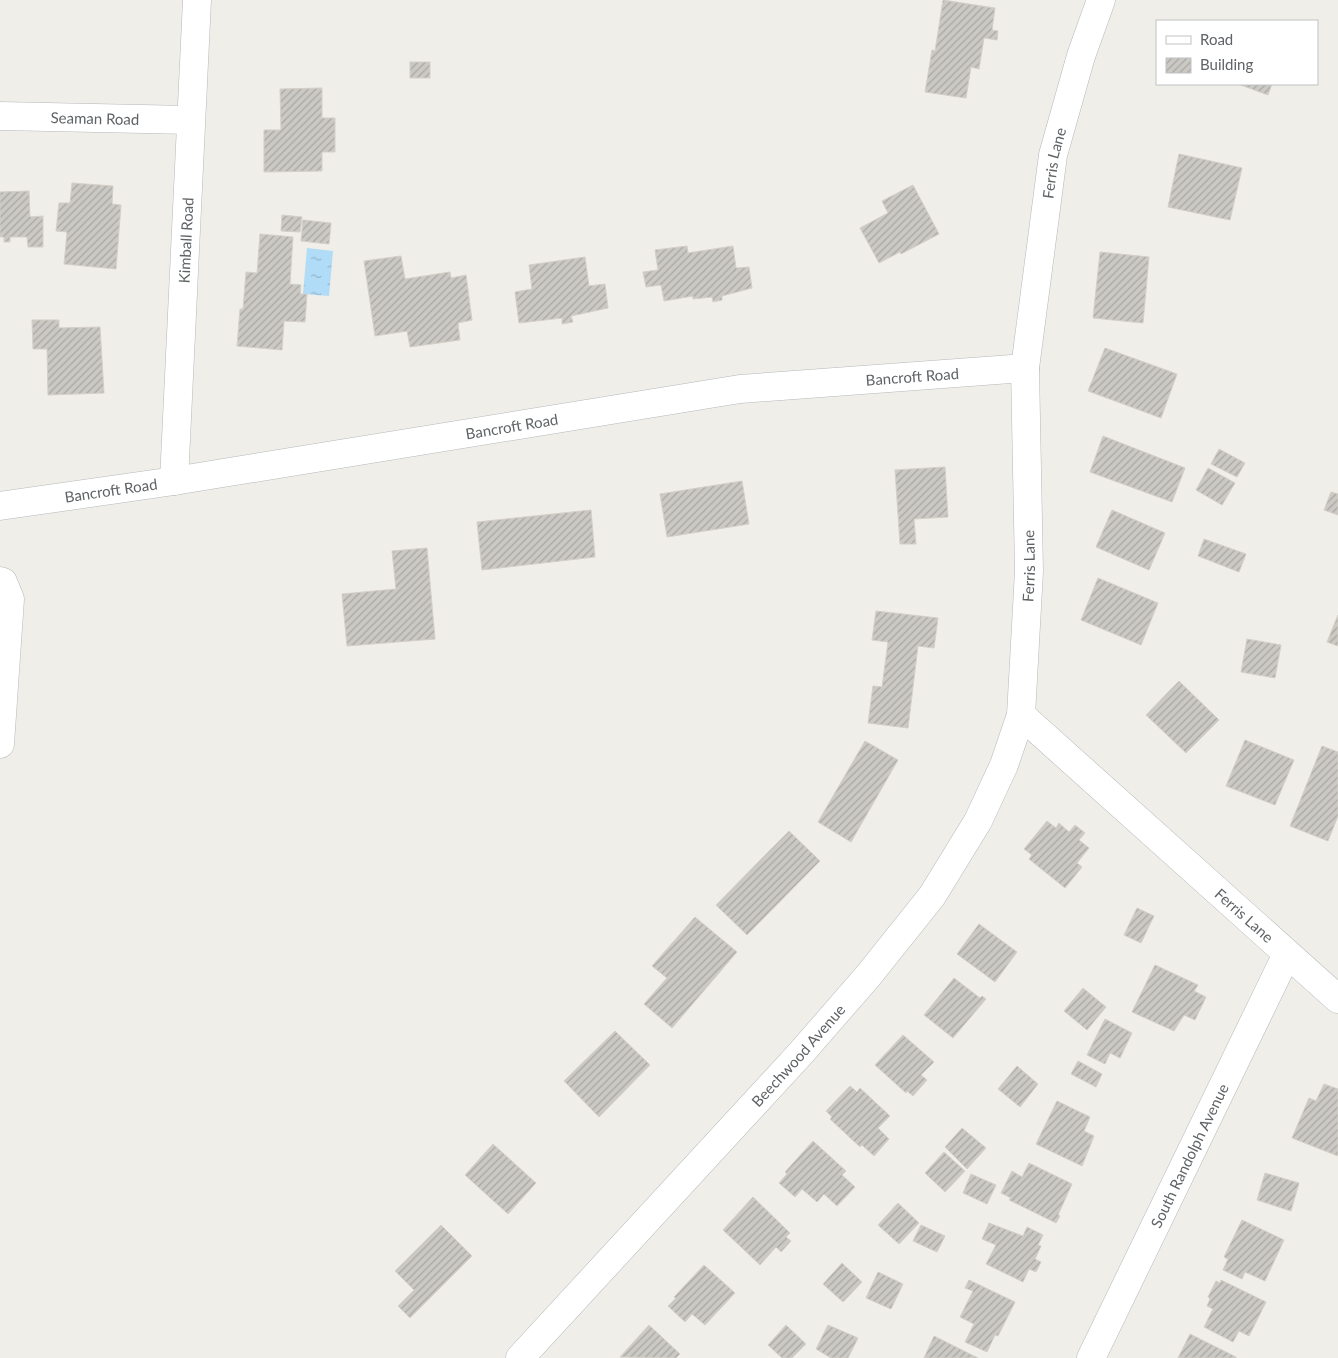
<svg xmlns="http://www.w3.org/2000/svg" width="1338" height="1358" viewBox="0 0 1338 1358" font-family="Lato,sans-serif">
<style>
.water{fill:url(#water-ripples)}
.building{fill:url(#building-hatch);stroke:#d4cfc7}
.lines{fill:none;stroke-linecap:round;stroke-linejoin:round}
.minor-casing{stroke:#b5b8bb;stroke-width:29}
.minor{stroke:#fff;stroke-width:28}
.labels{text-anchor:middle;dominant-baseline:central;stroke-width:5;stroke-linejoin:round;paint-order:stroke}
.street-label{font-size:15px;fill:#5f6366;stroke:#fff}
</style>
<defs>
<pattern id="water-ripples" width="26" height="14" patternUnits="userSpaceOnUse" patternTransform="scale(1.25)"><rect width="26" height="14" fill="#b0dcf8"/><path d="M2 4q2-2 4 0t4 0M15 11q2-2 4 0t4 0" fill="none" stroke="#92b6cd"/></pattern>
<pattern id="building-hatch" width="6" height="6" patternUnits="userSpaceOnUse" patternTransform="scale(1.25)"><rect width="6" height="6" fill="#cbc9c4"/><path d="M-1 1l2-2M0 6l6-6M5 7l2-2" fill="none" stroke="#a8a7a3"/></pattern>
</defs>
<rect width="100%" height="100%" fill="#f0eee8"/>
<!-- water -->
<polygon class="water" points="307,248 333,251 329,296 303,294"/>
<!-- building -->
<g class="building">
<polygon points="943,0 995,8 992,30 998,31 997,40 984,38 979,69 971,67 966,98 925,92 932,50 935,51"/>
<rect x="410" y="62" width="20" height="16"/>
<polygon points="1238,84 1272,84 1268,95"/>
<polygon points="322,88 322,118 335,118 335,152 322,152 322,171 264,172 264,130 281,130 280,89"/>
<polygon points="1179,154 1242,168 1230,220 1168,207"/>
<polygon points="72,183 113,186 112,204 121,205 116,269 64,264 67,232 56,231 59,203 70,203"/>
<polygon points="913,185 939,234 901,254 900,252 879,263 860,228 888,213 882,201"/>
<polygon points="29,191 30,217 43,216 43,247 28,247 27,237 10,237 10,242 4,242 4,237 0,237 0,192"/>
<polygon points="282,215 302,217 300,232 281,231"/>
<polygon points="303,220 331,223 329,244 301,241"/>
<polygon points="260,234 293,237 290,284 301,285 300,294 307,294 305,322 284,321 282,350 237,346 240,309 243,309 246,272 257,273"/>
<polygon points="687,246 688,253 733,246 736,268 749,267 752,288 722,296 722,300 713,302 712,297 693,299 693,296 664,301 661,285 646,287 643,272 658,270 655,250"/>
<polygon points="1100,252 1149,257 1143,323 1093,318"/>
<polygon points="401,256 405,279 450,272 451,278 466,275 472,320 458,323 460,340 410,347 407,331 375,336 364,261"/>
<polygon points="585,257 589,286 605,284 608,308 571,316 573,322 562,324 562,318 519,323 515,292 532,289 529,265"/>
<polygon points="32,320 59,320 59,328 100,327 104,393 48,395 47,349 33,349"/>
<polygon points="1105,348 1177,374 1161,418 1088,391"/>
<polygon points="1103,436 1185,468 1172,502 1090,472"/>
<polygon points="1219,449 1245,463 1237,477 1211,464"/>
<polygon points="945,467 948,517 914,519 916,544 900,544 895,470"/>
<polygon points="1208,468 1235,483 1222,505 1196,490"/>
<polygon points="742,481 749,524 667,537 660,494"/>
<polygon points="1331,492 1338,494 1338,515 1324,510"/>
<polygon points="591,510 595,557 482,570 477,522"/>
<polygon points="1112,510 1165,533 1149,570 1096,547"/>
<polygon points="1204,539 1246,554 1239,572 1198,556"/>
<polygon points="427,548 435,639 347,646 342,594 396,589 392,551"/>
<polygon points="1098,578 1158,603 1141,645 1081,620"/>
<polygon points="876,611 938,618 934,648 918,646 908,728 868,723 873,686 882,687 888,642 872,640"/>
<polygon points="1338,615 1338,646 1327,642"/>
<polygon points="1247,639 1281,645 1275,678 1241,672"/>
<polygon points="1179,681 1219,720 1186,753 1146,715"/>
<polygon points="1245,740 1294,760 1275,805 1226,786"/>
<polygon points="865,741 898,760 851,842 818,822"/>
<polygon points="1322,746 1338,752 1338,816 1328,841 1290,826"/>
<polygon points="1047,821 1056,828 1059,823 1069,832 1075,825 1085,833 1079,840 1089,848 1077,863 1082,867 1065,888 1029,859 1032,855 1024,849"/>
<polygon points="789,831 820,861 747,935 716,905"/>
<polygon points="1137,908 1154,916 1141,943 1124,935"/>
<polygon points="695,917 737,952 672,1028 644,1004 667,978 652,966"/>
<polygon points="979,924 1017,952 995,982 957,954"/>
<polygon points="1155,965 1198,985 1194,991 1206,997 1195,1020 1184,1015 1174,1031 1132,1012"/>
<polygon points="954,978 980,998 982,996 986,999 953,1038 924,1015"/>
<polygon points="1083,988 1106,1007 1087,1030 1064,1011"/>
<polygon points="1105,1019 1132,1033 1120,1058 1110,1053 1105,1064 1087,1055"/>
<polygon points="615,1031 650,1065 599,1117 564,1081"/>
<polygon points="903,1035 934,1062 921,1075 927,1080 913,1096 907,1091 906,1093 875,1065"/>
<polygon points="1078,1061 1102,1074 1096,1087 1071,1074"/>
<polygon points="1017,1066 1038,1084 1020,1107 998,1089"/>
<polygon points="1324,1084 1338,1089 1338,1156 1292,1138 1309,1098 1316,1101"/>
<polygon points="850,1086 857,1092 860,1088 890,1116 878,1128 889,1139 874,1156 862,1145 860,1147 830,1119 832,1117 826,1111"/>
<polygon points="1057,1101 1090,1117 1084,1131 1094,1136 1082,1166 1036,1144"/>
<polygon points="962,1128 986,1148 967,1169 945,1147"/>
<polygon points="813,1141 846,1171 842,1175 855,1187 837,1206 824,1194 817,1202 802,1189 795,1197 779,1183 787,1174 785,1172"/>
<polygon points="493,1144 536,1183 508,1214 465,1175"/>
<polygon points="944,1152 965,1171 945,1192 925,1173"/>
<polygon points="1029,1163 1072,1184 1058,1215 1060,1216 1056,1223 1009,1200 1011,1198 1001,1193 1012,1171 1022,1177"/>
<polygon points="1265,1173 1299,1183 1291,1211 1257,1200"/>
<polygon points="971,1174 996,1185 987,1204 963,1193"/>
<polygon points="753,1197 790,1233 786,1237 791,1241 781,1252 776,1247 760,1265 723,1230"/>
<polygon points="898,1203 919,1223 899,1244 878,1225"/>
<polygon points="1242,1220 1284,1240 1265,1281 1245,1272 1242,1279 1223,1270 1228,1259 1224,1257"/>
<polygon points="989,1223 1023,1236 1027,1227 1043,1235 1038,1245 1041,1246 1035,1259 1041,1262 1036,1272 1029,1269 1023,1282 986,1264 996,1245 982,1239"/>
<polygon points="441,1225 472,1256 410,1318 398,1306 414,1290 395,1271"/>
<polygon points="921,1225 945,1236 937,1252 913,1241"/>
<polygon points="842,1263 862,1282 843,1302 823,1284"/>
<polygon points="704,1265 735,1293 705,1325 692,1314 685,1322 668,1306 676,1298 674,1297"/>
<polygon points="878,1272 903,1284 891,1309 866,1298"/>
<polygon points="969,1280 1015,1302 998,1336 995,1335 987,1352 965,1342 974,1324 960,1317 973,1291 965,1288"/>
<polygon points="1221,1280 1266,1302 1249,1336 1239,1331 1233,1342 1204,1327 1213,1309 1207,1306 1210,1299 1208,1297 1216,1281 1220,1283"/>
<polygon points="649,1325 680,1354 676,1358 620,1357"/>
<polygon points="786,1325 806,1344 792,1358 782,1358 768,1345"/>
<polygon points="828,1325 858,1338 848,1358 831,1358 816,1349"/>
<polygon points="1190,1334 1236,1357 1236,1358 1178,1358"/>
<polygon points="934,1336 978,1358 924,1358"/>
</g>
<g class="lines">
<defs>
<g id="minor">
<path id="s1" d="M 0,116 L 190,120"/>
<path id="s2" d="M 174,481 L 197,0"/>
<path id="s3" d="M 0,506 L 174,481 L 740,389 L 1025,368"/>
<polyline points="0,581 3,582 10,599 0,744"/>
<path id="s4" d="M 1021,715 L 1338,999"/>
<path id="s5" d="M 520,1358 L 801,1053 L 868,976 L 932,896 L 978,821 L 1004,765 L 1021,715 L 1029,571 L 1025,368 L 1053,155 L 1081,56 L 1101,0"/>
<path id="s6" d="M 1091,1358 L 1287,954"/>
</g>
</defs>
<!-- minor casing -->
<use href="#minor" class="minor-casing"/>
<!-- minor -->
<use href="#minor" class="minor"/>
</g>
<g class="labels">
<!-- street labels -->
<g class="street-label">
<text stroke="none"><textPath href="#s1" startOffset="95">Seaman Road</textPath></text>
<text stroke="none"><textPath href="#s5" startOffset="1376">Ferris Lane</textPath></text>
<text stroke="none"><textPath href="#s2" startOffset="241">Kimball Road</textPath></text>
<text stroke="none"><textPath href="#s3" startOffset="922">Bancroft Road</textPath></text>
<text stroke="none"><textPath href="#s3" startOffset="518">Bancroft Road</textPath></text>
<text stroke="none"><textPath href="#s3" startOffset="112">Bancroft Road</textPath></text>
<text stroke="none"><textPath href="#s5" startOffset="971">Ferris Lane</textPath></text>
<text stroke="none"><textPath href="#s4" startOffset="300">Ferris Lane</textPath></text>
<text stroke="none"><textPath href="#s5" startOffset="411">Beechwood Avenue</textPath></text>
<text stroke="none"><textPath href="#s6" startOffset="225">South Randolph Avenue</textPath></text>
</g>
</g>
<!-- legend -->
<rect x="1156" y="20" width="162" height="65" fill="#ffffff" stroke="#bfc1c2"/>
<rect x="1166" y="36" width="25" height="8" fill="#ffffff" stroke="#bfc1c2"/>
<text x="1200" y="45" font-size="15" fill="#5f6366">Road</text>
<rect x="1166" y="58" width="25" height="15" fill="url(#building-hatch)" stroke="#bfc1c2"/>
<text x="1200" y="70" font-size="15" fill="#5f6366">Building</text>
</svg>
